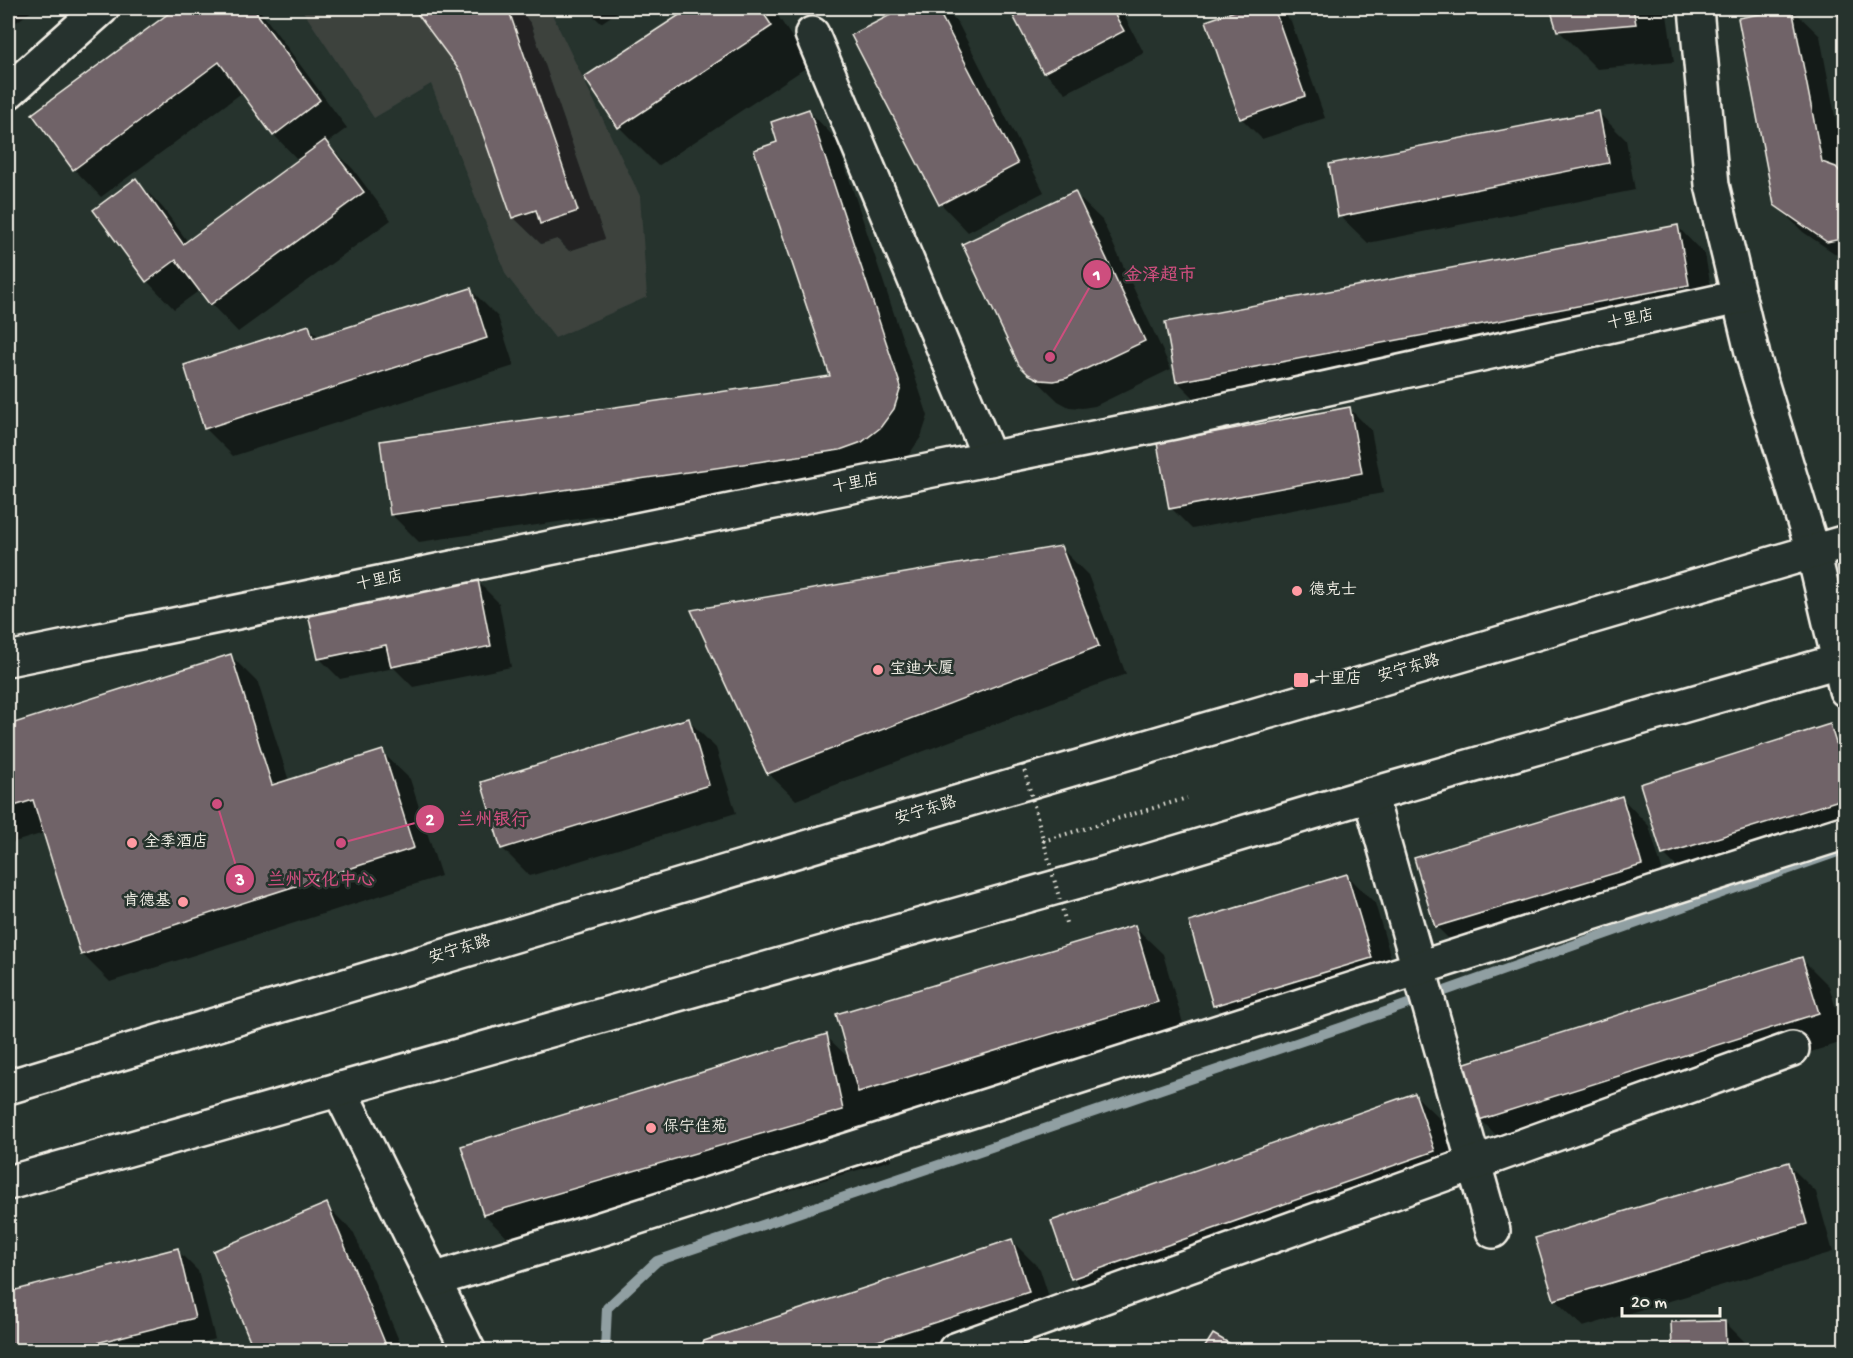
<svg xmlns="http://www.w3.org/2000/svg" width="1853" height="1358" viewBox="0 0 1853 1358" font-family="'Gochi Hand','LXGW WenKai TC',sans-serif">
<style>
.built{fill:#3c423e}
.shadow{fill:#0007}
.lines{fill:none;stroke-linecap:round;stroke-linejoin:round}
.stream{stroke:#909fa2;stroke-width:10}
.building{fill:#706467;stroke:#f4f1e8;stroke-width:1.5}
.minor-casing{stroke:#f4f1e8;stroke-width:38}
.secondary-casing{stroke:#f4f1e8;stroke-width:38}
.path{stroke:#f4f1e8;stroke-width:4;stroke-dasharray:1.5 4.5;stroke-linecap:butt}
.minor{stroke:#26332d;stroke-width:33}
.secondary{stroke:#26332d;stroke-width:33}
.path-bridge{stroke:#f4f1e8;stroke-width:4;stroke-dasharray:1.5 4.5;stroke-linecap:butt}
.poi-dot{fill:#ff9aa2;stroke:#26332d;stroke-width:2}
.labels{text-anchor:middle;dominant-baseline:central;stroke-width:5;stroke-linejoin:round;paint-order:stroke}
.street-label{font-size:16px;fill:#f4f1e8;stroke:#26332d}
.poi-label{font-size:16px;fill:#f4f1e8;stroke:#26332d;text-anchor:start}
.leader{fill:none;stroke:#ce4e7e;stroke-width:2}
.callout-dot{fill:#ce4e7e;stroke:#26332d;stroke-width:2}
.mark-label{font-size:18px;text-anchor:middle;font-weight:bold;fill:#fff}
.callout-label{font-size:18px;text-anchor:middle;font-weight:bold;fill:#ce4e7e;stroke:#26332d;stroke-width:5;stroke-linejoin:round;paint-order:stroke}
</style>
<rect width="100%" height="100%" fill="#26332d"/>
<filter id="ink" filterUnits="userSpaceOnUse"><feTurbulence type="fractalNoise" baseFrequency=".0167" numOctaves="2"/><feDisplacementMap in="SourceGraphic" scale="12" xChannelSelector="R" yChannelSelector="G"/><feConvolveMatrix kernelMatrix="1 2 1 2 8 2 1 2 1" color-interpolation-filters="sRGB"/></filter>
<g filter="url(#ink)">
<!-- built -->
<polygon class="built" points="301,8 549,8 640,196 647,297 555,338 506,275 431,84 374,118"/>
<!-- shadow -->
<g class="shadow">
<polygon points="8,8 36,8 8,28"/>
<polygon points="179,8 258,8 347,128 327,143 353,169 391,220 238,332 211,304 200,290 174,309 147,281 136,180 163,208 188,242 299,161 274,135 243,92 101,197 74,169 34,114"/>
<polygon points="415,8 519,8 531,24 605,239 569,251 557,239 541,244 513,217 464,73"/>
<polygon points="585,8 623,8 601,23"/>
<polygon points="692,8 769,8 778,16 810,65 658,166 619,127 586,77"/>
<polygon points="907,8 942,8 958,23 1044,192 968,232 941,204 853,35"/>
<polygon points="1011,8 1120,8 1144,53 1066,93 1044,72"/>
<polygon points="1247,8 1278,8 1291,21 1325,118 1262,139 1241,118 1208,22"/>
<polygon points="1552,8 1666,8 1674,62 1597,69 1558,30"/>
<polygon points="1792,9 1820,36 1846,174 1846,261 1803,232 1775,204"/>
<polygon points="809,111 836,139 928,416 921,437 908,456 890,470 868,477 419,542 391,514 832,377"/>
<polygon points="1598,112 1626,140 1635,190 1368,243 1340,216"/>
<polygon points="1074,193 1102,220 1171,369 1095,406 1082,408 1069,407 1058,401 1020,364"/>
<polygon points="1678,227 1705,255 1716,313 1205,409 1177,381"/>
<polygon points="470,289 498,317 514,366 233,456 206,429 186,366 308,326 320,338"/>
<polygon points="1350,409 1371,430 1383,493 1192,529 1171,508"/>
<polygon points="1061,548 1088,575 1126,674 796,800 768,773"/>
<polygon points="478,582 499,603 511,667 413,687 394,668 340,679 319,658"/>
<polygon points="230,655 258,683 289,781 382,752 410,779 441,876 110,982 82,954 44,833 8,844 8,726"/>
<polygon points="688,720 716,748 736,813 530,876 502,848"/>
<polygon points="1830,726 1846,742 1846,834 1691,882 1664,854"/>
<polygon points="1622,798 1649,826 1669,893 1464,954 1436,926"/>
<polygon points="1347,875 1375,903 1399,986 1242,1032 1215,1005"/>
<polygon points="1135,927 1163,954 1185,1030 887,1119 883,1114 892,1160 535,1265 484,1215 462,1147 826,1036 851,1060"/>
<polygon points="1802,959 1829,986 1846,1041 1508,1147 1480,1119"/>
<polygon points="1415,1095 1443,1122 1462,1178 1100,1306 1073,1278"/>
<polygon points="1788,1164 1816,1192 1833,1252 1583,1327 1555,1300"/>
<polygon points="326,1205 354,1233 403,1350 256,1350 215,1252"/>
<polygon points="1012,1241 1040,1269 1056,1319 961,1350 700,1350 705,1342"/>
<polygon points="177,1250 198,1271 215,1339 171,1350 8,1350 8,1293"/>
<polygon points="1725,1322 1753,1350 1673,1350 1673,1323"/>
</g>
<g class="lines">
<!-- stream -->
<polyline class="stream" points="605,1350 607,1308 657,1261 1343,1027 1846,849"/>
</g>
<!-- building -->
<g class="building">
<polygon points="176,8 253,8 320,100 273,136 219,62 73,170 32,114"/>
<polygon points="413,8 508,8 578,211 540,224 536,210 512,218 462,74"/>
<polygon points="690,8 760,8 772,26 618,128 584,77"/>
<polygon points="904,8 937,8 1018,164 939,205 851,35"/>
<polygon points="1009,8 1111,8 1124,31 1043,73"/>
<polygon points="1243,8 1274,8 1305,96 1240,119 1206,21"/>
<polygon points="1550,8 1633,8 1636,24 1557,31"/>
<polygon points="1792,8 1822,162 1836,167 1846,178 1846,238 1827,242 1774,205 1738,18"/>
<polygon points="1838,8 1846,8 1845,51"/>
<polygon points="809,109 901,387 894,409 880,428 862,442 840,450 390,515 380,441 830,376 754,150 777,142 771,122"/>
<polygon points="1599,111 1609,163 1338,217 1329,164"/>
<polygon points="325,140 364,192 210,305 176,260 146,282 93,210 136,178 183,244"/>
<polygon points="1075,191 1145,341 1067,378 1054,381 1040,380 1028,374 1019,365 962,244"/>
<polygon points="1678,225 1689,285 1176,382 1165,322"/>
<polygon points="471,288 487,338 204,429 184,365 309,325 313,338"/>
<polygon points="1350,407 1362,473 1169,509 1157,443"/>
<polygon points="1061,546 1099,646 767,774 691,610"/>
<polygon points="478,580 491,646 391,667 386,645 318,659 308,614"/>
<polygon points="231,654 272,785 383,750 414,848 81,955 33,800 8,808 8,725"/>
<polygon points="689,718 709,785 501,849 481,782"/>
<polygon points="1830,724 1846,775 1846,798 1662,855 1640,784"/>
<polygon points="1622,796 1642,865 1435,927 1414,858"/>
<polygon points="1347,874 1372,958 1213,1006 1189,922"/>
<polygon points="1135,925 1158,1002 858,1092 836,1014"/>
<polygon points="1802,957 1819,1013 1479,1120 1462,1064"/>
<polygon points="827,1034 843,1110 483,1215 461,1146"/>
<polygon points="1415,1093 1435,1151 1071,1279 1051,1221"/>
<polygon points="1789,1162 1807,1224 1554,1300 1535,1238"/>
<polygon points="327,1203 388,1350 254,1350 213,1251"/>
<polygon points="1012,1239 1029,1292 850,1350 698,1350 704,1341"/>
<polygon points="178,1248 195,1318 69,1350 8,1350 8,1292"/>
<polygon points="1725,1321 1726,1350 1672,1350 1671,1322"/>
<polygon points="1213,1334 1241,1350 1203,1350"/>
</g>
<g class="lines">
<defs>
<g id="minor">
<polyline points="1696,8 1712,185 1753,356 1813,551 1846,690"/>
<polyline points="812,34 990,459"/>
<polyline points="8,92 102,8"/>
<polyline points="8,659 857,485 1174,422 1739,297"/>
<polyline points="1370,795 1493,1231"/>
<polyline points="339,1089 468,1350"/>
<polyline points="433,1280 588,1233 1846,832"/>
<polyline points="955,1350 1792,1049"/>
</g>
<g id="secondary">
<polyline points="8,1087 949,805 1846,542"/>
<polyline points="8,1183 1142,863 1370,795 1846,659"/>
</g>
</defs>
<!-- minor casing -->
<use href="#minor" class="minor-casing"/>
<!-- secondary casing -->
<use href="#secondary" class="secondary-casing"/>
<!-- path -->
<polyline class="path" points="1043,841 1187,798"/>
<!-- minor -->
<use href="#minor" class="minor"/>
<!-- secondary -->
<use href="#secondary" class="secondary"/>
<!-- path-bridge -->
<polyline class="path-bridge" points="1023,765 1066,923"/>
</g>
</g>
<!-- markers -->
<g class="poi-dot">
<circle cx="1297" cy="591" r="6"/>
<circle cx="878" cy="670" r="6"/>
<rect x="1293" y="672" width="16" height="16" rx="3"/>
<circle cx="132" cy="843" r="6"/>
<circle cx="183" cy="902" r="6"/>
<circle cx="651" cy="1128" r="6"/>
</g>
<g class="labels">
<!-- street labels -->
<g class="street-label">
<text transform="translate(1631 321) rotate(-12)">十里店</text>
<text transform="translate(856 485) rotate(-11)">十里店</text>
<text transform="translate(380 582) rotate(-12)">十里店</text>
<text transform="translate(1409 670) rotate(-16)">安宁东路</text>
<text transform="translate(926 812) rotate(-17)">安宁东路</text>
<text transform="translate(460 951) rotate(-17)">安宁东路</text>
</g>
<!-- poi labels -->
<g class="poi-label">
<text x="1309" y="591">德克士</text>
<text x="890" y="670">宝迪大厦</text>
<text x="1314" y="680">十里店</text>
<text x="144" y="843">全季酒店</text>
<text x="171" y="902" text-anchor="end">肯德基</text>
<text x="663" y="1128">保宁佳苑</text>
</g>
</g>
<!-- callouts -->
<path class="leader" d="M1050 357L1097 274M341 843L430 819M217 804L240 879"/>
<g class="callout-dot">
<circle cx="1050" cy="357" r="6"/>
<circle cx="341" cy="843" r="6"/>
<circle cx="217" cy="804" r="6"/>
<circle cx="1097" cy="274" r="15"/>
<circle cx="430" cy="819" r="15"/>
<circle cx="240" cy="879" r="15"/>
</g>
<g class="mark-label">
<text x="1097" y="280">1</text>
<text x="430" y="825">2</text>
<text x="240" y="885">3</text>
</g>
<g class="callout-label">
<text x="1160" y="280">金泽超市</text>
<text x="493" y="825">兰州银行</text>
<text x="321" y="885">兰州文化中心</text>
</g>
<!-- margin -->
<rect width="1853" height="1358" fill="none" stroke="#26332d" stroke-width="30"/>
<rect x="15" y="15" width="1823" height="1328" fill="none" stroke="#f4f1e8" stroke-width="2" filter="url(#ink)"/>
<!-- scale -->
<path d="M1622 1307v9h98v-9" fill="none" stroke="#f4f1e8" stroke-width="3"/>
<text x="1631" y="1307" font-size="18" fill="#f4f1e8" stroke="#26332d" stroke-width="4.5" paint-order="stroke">20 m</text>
</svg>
